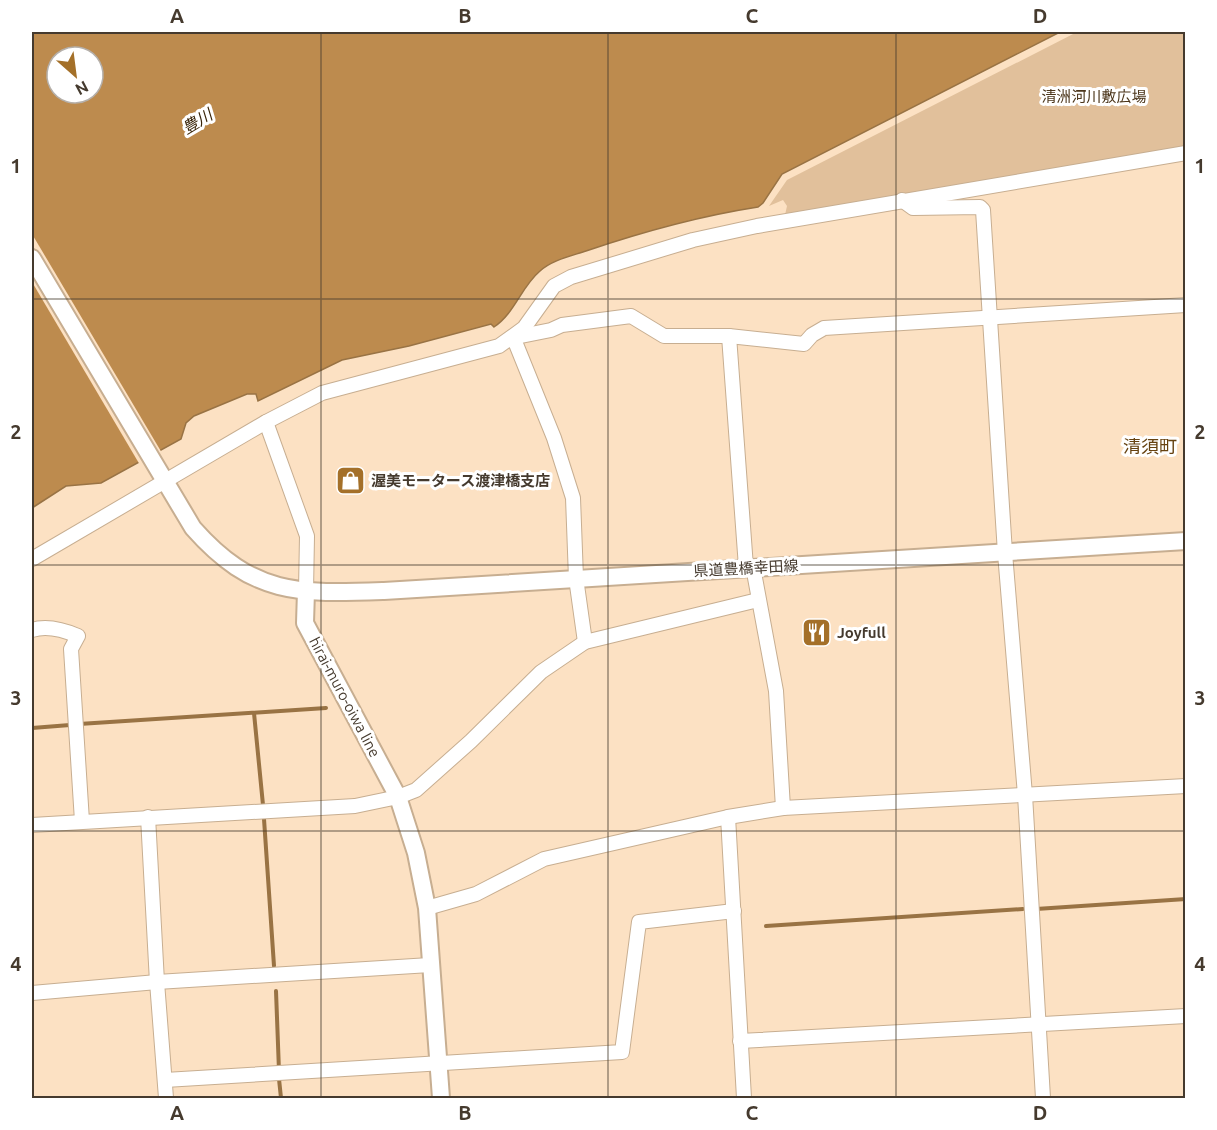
<svg xmlns="http://www.w3.org/2000/svg" width="1217" height="1130" viewBox="0 0 1217 1130" font-family="Ubuntu,'Noto Sans JP',sans-serif">
<style>
.green{fill:#e1c09b}
.water{fill:#bd8b4e;stroke:#997344;stroke-width:1.5;fill-rule:evenodd}
.pier{fill:#fce1c3}
.lines{fill:none;stroke-linecap:round;stroke-linejoin:round}
.stream{stroke:#997344;stroke-width:4}
.minor-casing{stroke:#c7ae91;stroke-width:16}
.major-casing{stroke:#c7ae91;stroke-width:20}
.minor{stroke:#fff;stroke-width:14}
.major{stroke:#fff;stroke-width:16}
.grid{fill:none;stroke:#453a2e;stroke-width:1.5;stroke-opacity:0.55}
.labels{text-anchor:middle;dominant-baseline:central;stroke-width:6;stroke-linejoin:round;paint-order:stroke}
.park-label{font-size:15px;fill:#4b351a;stroke:#fff}
.poi-label{font-size:15px;font-weight:bold;fill:#453a2e;stroke:#fff;text-anchor:start}
.street-label{font-size:15px;fill:#453a2e;stroke:#fff}
.water-label{font-size:16px;font-style:italic;fill:#392408;stroke:#fff}
.quarter-label{font-size:18px;fill:#664210;stroke:#fff}
.neatline{fill:none;stroke:#453a2e;stroke-width:2}
.grid-label{font-size:20px;text-anchor:middle;font-weight:bold;fill:#453a2e}
</style>
<rect width="100%" height="100%" fill="#fce1c3"/>
<!-- green -->
<polygon class="green" points="1077,32 1185,32 1185,148 785,215 787,206 783,200 769,206 787,180"/>
<!-- water -->
<path class="water" d="M 32,32 L 1060,32 L 782,174 L 763,203 L 758,207 C 700,216 642,232 586,251 C 571,256 552,260 540,271 C 521,287 515,313 494,327 L 491,324 L 409,346 L 342,360 L 258,401 L 256,394 L 247,394 L 194,416 L 186,423 L 181,439 L 101,483 L 66,486 L 32,508 ZM 57,57 L 93,57 L 93,93 L 57,93 Z"/>
<!-- pier -->
<polygon class="pier" points="32,234 162,453 140,465 32,282"/>
<g class="lines">
<!-- stream -->
<g class="stream">
<polyline points="254,713 263,805"/>
<polyline points="79,724 326,708"/>
<polyline points="32,728 70,725"/>
<polyline points="264,819 274,966"/>
<polyline points="1036,909 1186,899"/>
<polyline points="766,926 1023,909"/>
<polyline points="276,991 279,1071"/>
<polyline points="279,1079 281,1098"/>
</g>
<defs>
<g id="minor">
<polyline points="902,200 913,208 980,207 983,210 1005,553 1025,795 1043,1098"/>
<polyline points="729,336 746,567"/>
<polyline points="266,422 307,536 306,591"/>
<polyline points="32,559 266,422 322,393 499,346 524,328 554,286 571,277 693,240 757,226 1186,153"/>
<polyline points="753,567 776,691 783,808"/>
<path d="M 32,630 C 47,625 64,630 78,636 L 71,649 L 82,821"/>
<polyline points="585,642 576,578 573,498 554,438 516,344 511,338 551,330 562,325 631,316 664,336 729,336 804,344 812,335 824,328 1186,305"/>
<polyline points="148,817 157,982 166,1098"/>
<polyline points="728,817 744,1098"/>
<polyline points="32,825 355,806 398,797 416,790 471,741 541,672 585,642 758,600"/>
<polyline points="427,908 476,894 544,859 728,817 783,808 1186,786"/>
<polyline points="32,993 157,982 430,965"/>
<polyline points="740,1041 1186,1016"/>
<polyline points="165,1080 622,1052 639,922 734,911"/>
</g>
<g id="major">
<path d="M 32,258 L 193,528 C 253,596 299,594 384,591 L 1186,541"/>
<polyline points="306,591 305,623 398,797 416,853 427,908 441,1098"/>
</g>
</defs>
<!-- minor casing -->
<use href="#minor" class="minor-casing"/>
<!-- major casing -->
<use href="#major" class="major-casing"/>
<!-- minor -->
<use href="#minor" class="minor"/>
<!-- major -->
<use href="#major" class="major"/>
</g>
<!-- grid -->
<path class="grid" d="M 321,32 L 321,1098M 608,32 L 608,1098M 896,32 L 896,1098M 32,299 L 1186,299M 32,565 L 1186,565M 32,831 L 1186,831"/>
<!-- icons -->
<defs>
<symbol id="shop-square" viewBox="-11 -11 22 22"><rect x="-9" y="-9" width="18" height="18" rx="4" fill="#a47029" stroke="#fff"/><path d="M-5-2.5h2.3a2.7 3.5 0 0 1 5.4 0H5L5.5 6h-11ZM-1.5-2.5h3a1.5 2.3 0 0 0-3 0Z" fill="#fff"/></symbol>
<symbol id="restaurant-square" viewBox="-11 -11 22 22"><rect x="-9" y="-9" width="18" height="18" rx="4" fill="#a47029" stroke="#fff"/><path d="M-5-6h1v4h1v-4h1v4h1v-4h1v5L-1.5 .5V6h-2V.5L-5-1ZM5-6V6H3V1.5H1.5Q1.5-4 5-6Z" fill="#fff"/></symbol>
</defs>
<g fill-rule="evenodd">
<use href="#shop-square" x="334" y="464" width="33" height="33"/>
<use href="#restaurant-square" x="800" y="616" width="33" height="33"/>
</g>
<g class="labels">
<!-- park labels -->
<g class="park-label">
<text x="1094" y="96">清洲河川敷広場</text>
</g>
<!-- poi labels -->
<g class="poi-label">
<text x="371" y="480">渥美モータース渡津橋支店</text>
<text x="837" y="632">Joyfull</text>
</g>
<!-- street labels -->
<g class="street-label">
<text transform="translate(746 568) rotate(-3)">県道豊橋幸田線</text>
<text transform="translate(345 697) rotate(62)">hirai-muro-oiwa line</text>
</g>
<!-- water labels -->
<g class="water-label">
<text transform="translate(197 121) rotate(-31)">豊川</text>
</g>
<!-- quarter labels -->
<g class="quarter-label">
<text x="1150" y="446">清須町</text>
</g>
</g>
<!-- border -->
<rect width="1217" height="1130" fill="none" stroke="#ffffff" stroke-width="66"/>
<!-- north arrow -->
<g transform="translate(75 75) rotate(152)"><circle r="28" fill="#ffffff" stroke="#b5b0ab" stroke-width="1.5"/>
<path d="M0-4.5L10 22L0 15L-10 22Z" fill="#a47029"/>
<text y="-9" font-size="16" font-weight="bold" text-anchor="middle" fill="#453a2e">N</text>
</g>
<rect x="33" y="33" width="1151" height="1064" class="neatline"/>
<g class="grid-label">
<text x="177" y="23">A</text>
<text x="465" y="23">B</text>
<text x="752" y="23">C</text>
<text x="1040" y="23">D</text>
<text x="16" y="173">1</text>
<text x="1200" y="173">1</text>
<text x="16" y="439">2</text>
<text x="1200" y="439">2</text>
<text x="16" y="705">3</text>
<text x="1200" y="705">3</text>
<text x="16" y="971">4</text>
<text x="1200" y="971">4</text>
<text x="177" y="1120">A</text>
<text x="465" y="1120">B</text>
<text x="752" y="1120">C</text>
<text x="1040" y="1120">D</text>
</g>
</svg>
